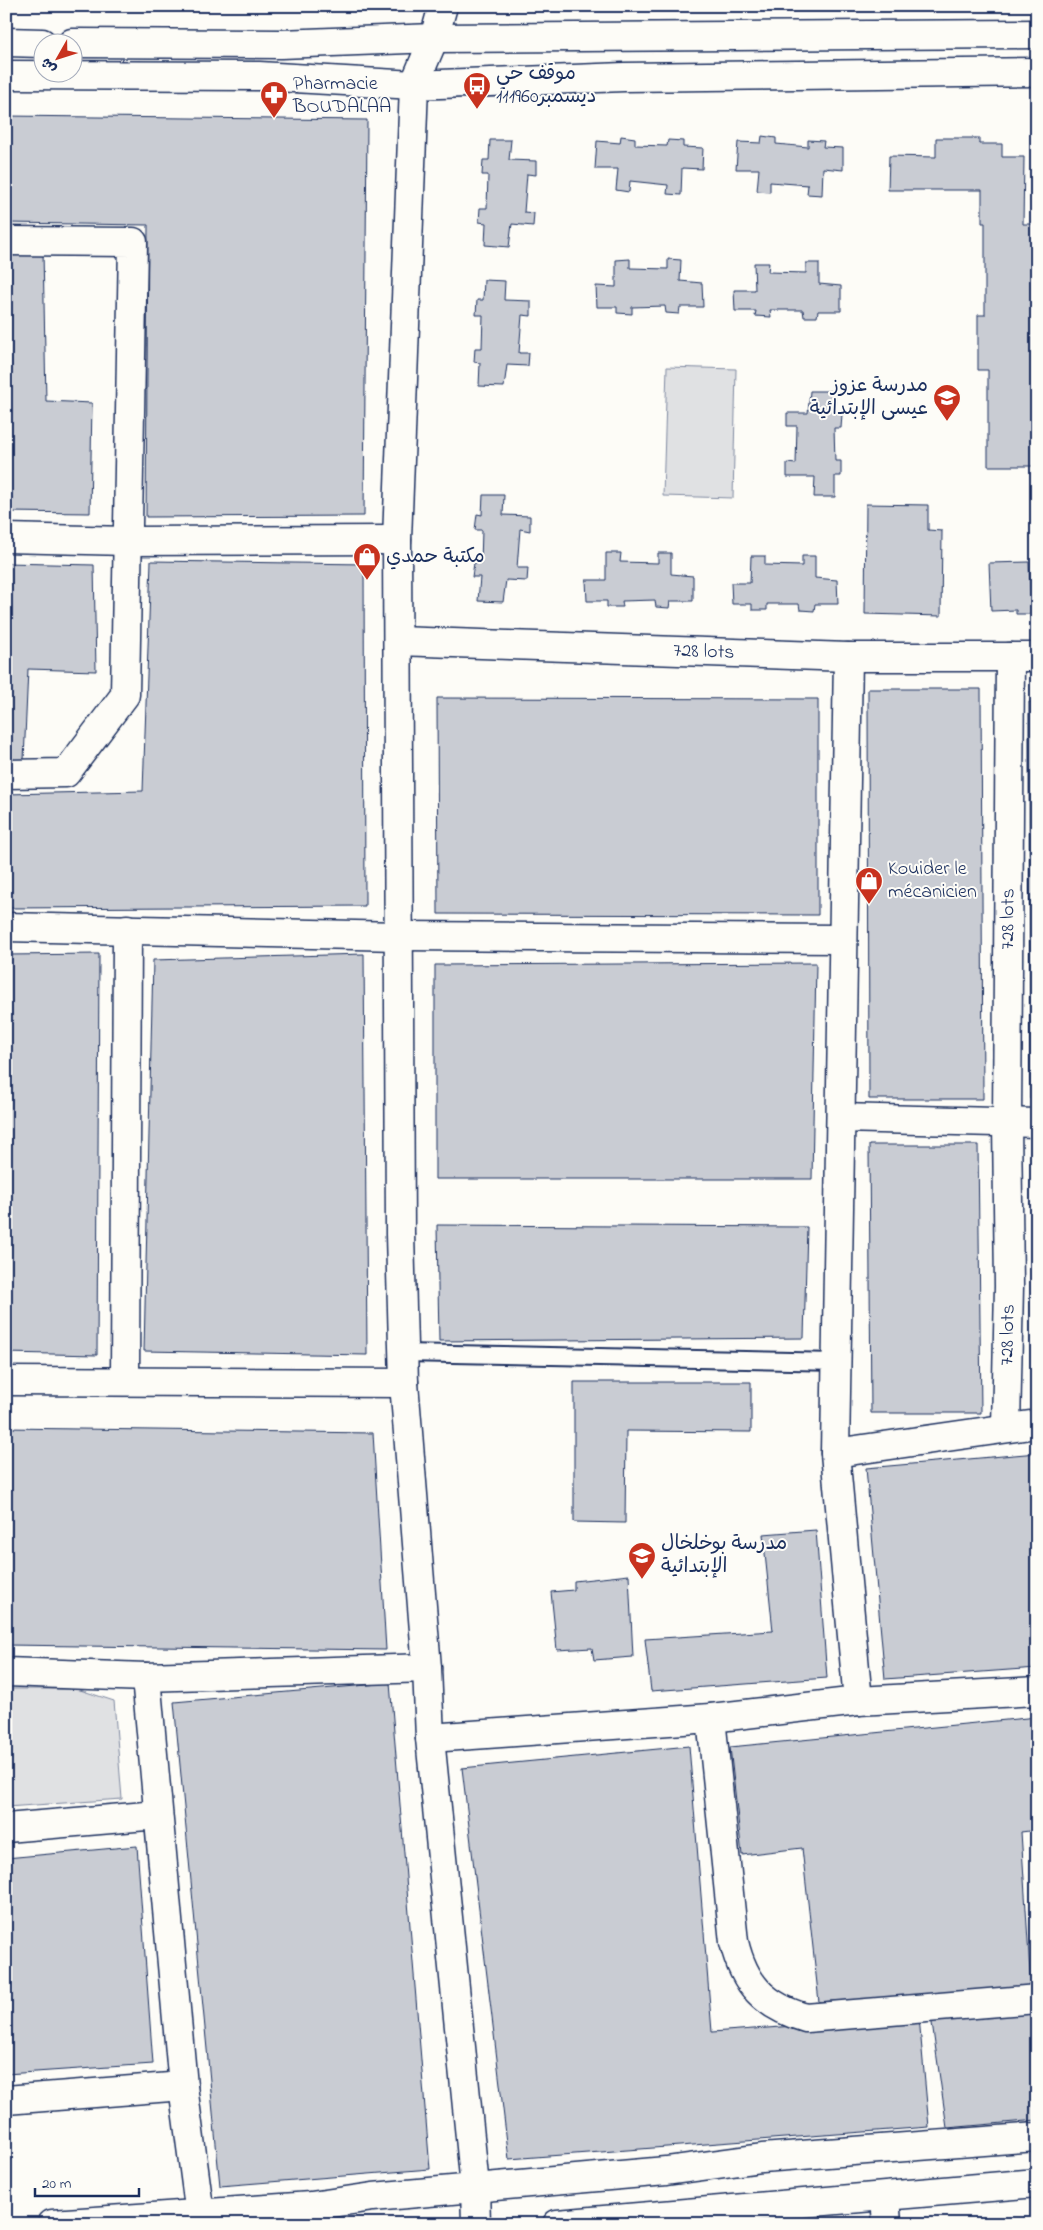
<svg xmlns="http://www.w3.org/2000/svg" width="1043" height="2230" viewBox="0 0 1043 2230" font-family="'Indie Flower','Playpen Sans Arabic',sans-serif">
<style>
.green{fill:#e0e1e3;stroke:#7e88a0}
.building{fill:#c9ccd3;stroke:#1b2f5e}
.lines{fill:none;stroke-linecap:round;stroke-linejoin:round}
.lane-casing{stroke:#1b2f5e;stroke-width:20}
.street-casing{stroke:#1b2f5e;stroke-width:31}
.secondary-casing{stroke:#1b2f5e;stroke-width:31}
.lane{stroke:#fdfcf7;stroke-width:16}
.street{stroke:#fdfcf7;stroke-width:28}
.secondary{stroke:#fdfcf7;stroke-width:28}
.labels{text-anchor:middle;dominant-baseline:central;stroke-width:4;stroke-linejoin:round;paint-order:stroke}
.poi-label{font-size:20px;fill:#1b2f5e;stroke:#fdfcf7;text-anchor:start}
.street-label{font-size:20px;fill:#1b2f5e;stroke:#fdfcf7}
</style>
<rect width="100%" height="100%" fill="#fdfcf7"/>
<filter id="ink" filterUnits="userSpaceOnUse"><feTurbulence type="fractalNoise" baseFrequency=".02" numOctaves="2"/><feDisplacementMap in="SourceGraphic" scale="10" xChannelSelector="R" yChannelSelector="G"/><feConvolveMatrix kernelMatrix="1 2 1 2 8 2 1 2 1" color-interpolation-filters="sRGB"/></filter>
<g filter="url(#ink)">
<!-- green -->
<g class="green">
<polygon points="667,367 736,369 733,498 663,496"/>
<polygon points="6,1689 77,1689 114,1701 122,1799 6,1807"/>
</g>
<!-- building -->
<g class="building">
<polygon points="6,116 367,120 364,516 146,517 148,225 6,223"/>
<polygon points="621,136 635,138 635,145 667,146 668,140 683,141 683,147 703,148 702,169 682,168 681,195 667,194 668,185 630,181 629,192 616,190 618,169 595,169 597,141 620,143"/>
<polygon points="762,136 776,138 776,144 808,147 808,140 824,141 823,147 843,148 843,170 823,168 822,195 807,194 808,185 770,182 770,192 757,191 759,169 736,169 738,142 761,143"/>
<polygon points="936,138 979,138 979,144 1002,144 1002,157 1024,157 1023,224 1037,224 1037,466 988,466 988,370 978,370 978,315 985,315 985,223 982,223 982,190 888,190 889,156 936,157"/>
<polygon points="490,140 511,140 509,160 536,161 536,175 527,174 524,212 534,213 533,226 512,224 509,247 485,245 486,223 479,222 480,208 487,208 488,175 482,175 483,160 489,160"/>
<polygon points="6,252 43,252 46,401 92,403 90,513 6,512"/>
<polygon points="630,259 630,268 668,269 668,259 681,260 680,281 702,283 703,307 680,307 679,314 666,313 665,306 632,307 632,314 617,313 617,307 597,307 596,286 616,287 616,260"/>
<polygon points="754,263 769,263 768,272 806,273 806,263 819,263 819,284 841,286 841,311 818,311 817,317 804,317 803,310 770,310 771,317 755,316 756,311 735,311 734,290 755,290"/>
<polygon points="484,280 505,281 504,300 531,301 531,316 522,315 519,353 529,353 528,366 507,365 504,387 479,386 480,363 474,362 475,348 482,348 483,315 476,315 477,300 483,300"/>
<polygon points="810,391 835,391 835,413 842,414 841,428 834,428 835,461 841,461 841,476 835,476 835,497 814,497 815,477 787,477 787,463 796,464 797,426 787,426 787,413 808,413"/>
<polygon points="483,495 504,495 503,515 530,516 530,531 520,529 517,568 528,568 527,581 506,580 503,602 478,601 480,577 472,577 474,563 481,563 482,530 475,530 477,514 482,515"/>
<polygon points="866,504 928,505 928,530 942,531 941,616 865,614"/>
<polygon points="606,553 621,553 620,562 658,563 658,553 671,553 671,574 693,576 693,601 670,601 669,608 656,607 655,600 622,601 623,607 607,607 607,601 587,601 586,580 606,580"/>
<polygon points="751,556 765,556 765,565 802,566 802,556 815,556 815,578 837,580 838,604 815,604 814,611 800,610 799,604 767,604 767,610 752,610 752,604 732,604 731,583 750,583"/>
<polygon points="151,561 364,564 365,906 6,908 6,794 143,791"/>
<polygon points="1029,562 1031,614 1016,614 1016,610 991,611 989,563"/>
<polygon points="6,563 94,565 96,671 28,669 24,760 6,760"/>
<polygon points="868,689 981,689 983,1099 869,1099"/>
<polygon points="437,698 818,699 818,915 438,914"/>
<polygon points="1029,702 1037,702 1037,1099 1030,1099"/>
<polygon points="99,954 97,1355 6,1353 6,955"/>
<polygon points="364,954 367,1355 144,1351 153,960"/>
<polygon points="816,963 812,1179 435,1179 435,965"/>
<polygon points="869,1145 978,1145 981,1413 871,1413"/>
<polygon points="437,1225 807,1227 804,1338 439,1341"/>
<polygon points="574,1382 751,1382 751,1432 626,1431 625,1523 574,1522"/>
<polygon points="6,1428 373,1433 386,1650 6,1645"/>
<polygon points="1037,1453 1037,1668 885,1679 866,1468"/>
<polygon points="816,1530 827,1678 651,1691 645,1639 773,1631 763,1534"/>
<polygon points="629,1575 633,1657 594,1660 592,1648 557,1650 551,1592 574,1590 574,1581"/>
<polygon points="390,1683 430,2169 220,2186 174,1702"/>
<polygon points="1037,1717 1037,1830 1021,1832 1031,1988 819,2002 802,1848 742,1855 730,1747"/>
<polygon points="689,1746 712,2032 919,2017 929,2127 509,2159 462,1768"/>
<polygon points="137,1846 153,2064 6,2074 6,1858"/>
<polygon points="1037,2002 1037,2120 947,2128 930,2009"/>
</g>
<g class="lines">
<defs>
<polyline id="lane" points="403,1353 837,1362"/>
<g id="street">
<polyline points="443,6 434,38 414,85 397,540 400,1234 404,1383 427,1668 430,1738 475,2187 476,2224"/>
<polyline points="6,241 133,242 125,695 66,773 6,774"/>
<polyline points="6,538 127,541 397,540"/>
<path id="s1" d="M 398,641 L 848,657 L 1037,657"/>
<polyline points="848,657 835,1453 858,1701"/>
<polyline points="6,927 398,936 842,939"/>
<polyline points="841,1118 1037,1123"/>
<polyline points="125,1380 127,929"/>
<polyline points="6,1381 404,1383"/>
<path id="s2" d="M 1006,1427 L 1009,1286 L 1007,1123 L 1010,657"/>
<polyline points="835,1453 1037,1424"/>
<polyline points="6,1672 146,1677 427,1668"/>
<polyline points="146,1677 183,2086 200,2215"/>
<path d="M 711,1718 L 734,1942 C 744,1984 764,2006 806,2018 L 1037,1999"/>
<polyline points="430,1738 711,1718 858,1701 1037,1691"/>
<polyline points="6,1828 158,1815"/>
<polyline points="6,2100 183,2086"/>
<polyline points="885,2197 887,2224"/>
</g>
<g id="secondary">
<polyline points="6,42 42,43"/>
<polyline points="72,43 281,44 434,38 1037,34"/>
<polyline points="6,75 259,76 414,85 624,77 1037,72"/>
<polyline points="52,2224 311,2206 373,2197 666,2171 762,2158 1037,2137"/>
<polyline points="557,2224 1037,2183"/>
</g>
</defs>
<!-- lane casing -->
<use href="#lane" class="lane-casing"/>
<!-- street casing -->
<use href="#street" class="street-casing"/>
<!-- secondary casing -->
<use href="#secondary" class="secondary-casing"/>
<!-- lane -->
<use href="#lane" class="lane"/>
<!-- street -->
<use href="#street" class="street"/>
<!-- secondary -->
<use href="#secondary" class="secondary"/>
</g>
</g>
<!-- icons -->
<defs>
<symbol id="bus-pin" viewBox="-11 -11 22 30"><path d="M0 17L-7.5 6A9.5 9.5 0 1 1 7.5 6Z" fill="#c8321e" stroke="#fdfcf7"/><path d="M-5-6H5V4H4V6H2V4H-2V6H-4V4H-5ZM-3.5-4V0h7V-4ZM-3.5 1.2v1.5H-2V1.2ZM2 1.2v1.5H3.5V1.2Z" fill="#fff"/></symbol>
<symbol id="pharmacy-pin" viewBox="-11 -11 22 30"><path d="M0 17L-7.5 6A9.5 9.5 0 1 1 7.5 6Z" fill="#c8321e" stroke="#fdfcf7"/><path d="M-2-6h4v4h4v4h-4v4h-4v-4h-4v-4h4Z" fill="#fff"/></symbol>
<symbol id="school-pin" viewBox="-11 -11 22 30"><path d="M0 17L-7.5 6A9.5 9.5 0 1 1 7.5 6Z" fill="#c8321e" stroke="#fdfcf7"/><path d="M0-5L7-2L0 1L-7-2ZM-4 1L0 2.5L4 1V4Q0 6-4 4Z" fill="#fff"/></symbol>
<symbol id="shop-pin" viewBox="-11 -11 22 30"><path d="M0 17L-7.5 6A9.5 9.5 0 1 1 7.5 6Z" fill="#c8321e" stroke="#fdfcf7"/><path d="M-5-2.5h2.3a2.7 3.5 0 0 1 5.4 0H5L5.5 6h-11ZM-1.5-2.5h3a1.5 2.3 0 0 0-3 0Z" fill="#fff"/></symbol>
</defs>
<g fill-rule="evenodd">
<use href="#bus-pin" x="461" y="70" width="32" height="43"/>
<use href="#pharmacy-pin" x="258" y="79" width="32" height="43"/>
<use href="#school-pin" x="931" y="382" width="32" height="43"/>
<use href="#shop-pin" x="351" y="541" width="32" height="43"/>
<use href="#shop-pin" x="853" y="865" width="32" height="43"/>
<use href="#school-pin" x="626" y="1540" width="32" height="43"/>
</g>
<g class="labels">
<!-- poi labels -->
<g class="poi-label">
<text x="496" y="74">موقف حي<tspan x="496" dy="23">11ديسمبر1960</tspan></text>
<text x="293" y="84">Pharmacie<tspan x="293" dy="23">BOUDALAA</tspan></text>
<text x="928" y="386" text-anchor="end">مدرسة عزوز<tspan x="928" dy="23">عيسى الإبتدائية</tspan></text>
<text x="386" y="557">مكتبة حمدي</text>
<text x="888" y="869">Kouider le<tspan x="888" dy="23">mécanicien</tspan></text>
<text x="661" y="1544">مدرسة بوخلخال<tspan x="661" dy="23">الإبتدائية</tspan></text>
</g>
<!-- street labels -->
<g class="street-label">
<text stroke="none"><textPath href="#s1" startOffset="306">728 lots</textPath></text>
<text stroke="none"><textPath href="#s2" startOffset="508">728 lots</textPath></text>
<text stroke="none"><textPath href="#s2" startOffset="92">728 lots</textPath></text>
</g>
</g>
<!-- margin -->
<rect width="1043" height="2230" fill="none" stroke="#fdfcf7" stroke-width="25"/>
<rect x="12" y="12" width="1018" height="2205" fill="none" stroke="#1b2f5e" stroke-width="2" filter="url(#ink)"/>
<!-- north arrow -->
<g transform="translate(58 58) rotate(231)"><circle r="24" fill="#fdfcf7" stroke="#a3aaba"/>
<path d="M0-4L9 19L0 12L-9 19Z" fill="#c8321e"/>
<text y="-8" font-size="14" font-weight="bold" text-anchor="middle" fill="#1b2f5e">ش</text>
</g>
<!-- scale -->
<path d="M35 2188v8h104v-8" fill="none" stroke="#1b2f5e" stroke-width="2.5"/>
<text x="42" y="2188" font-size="15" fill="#1b2f5e" stroke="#fdfcf7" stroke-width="4" paint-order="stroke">20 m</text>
</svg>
